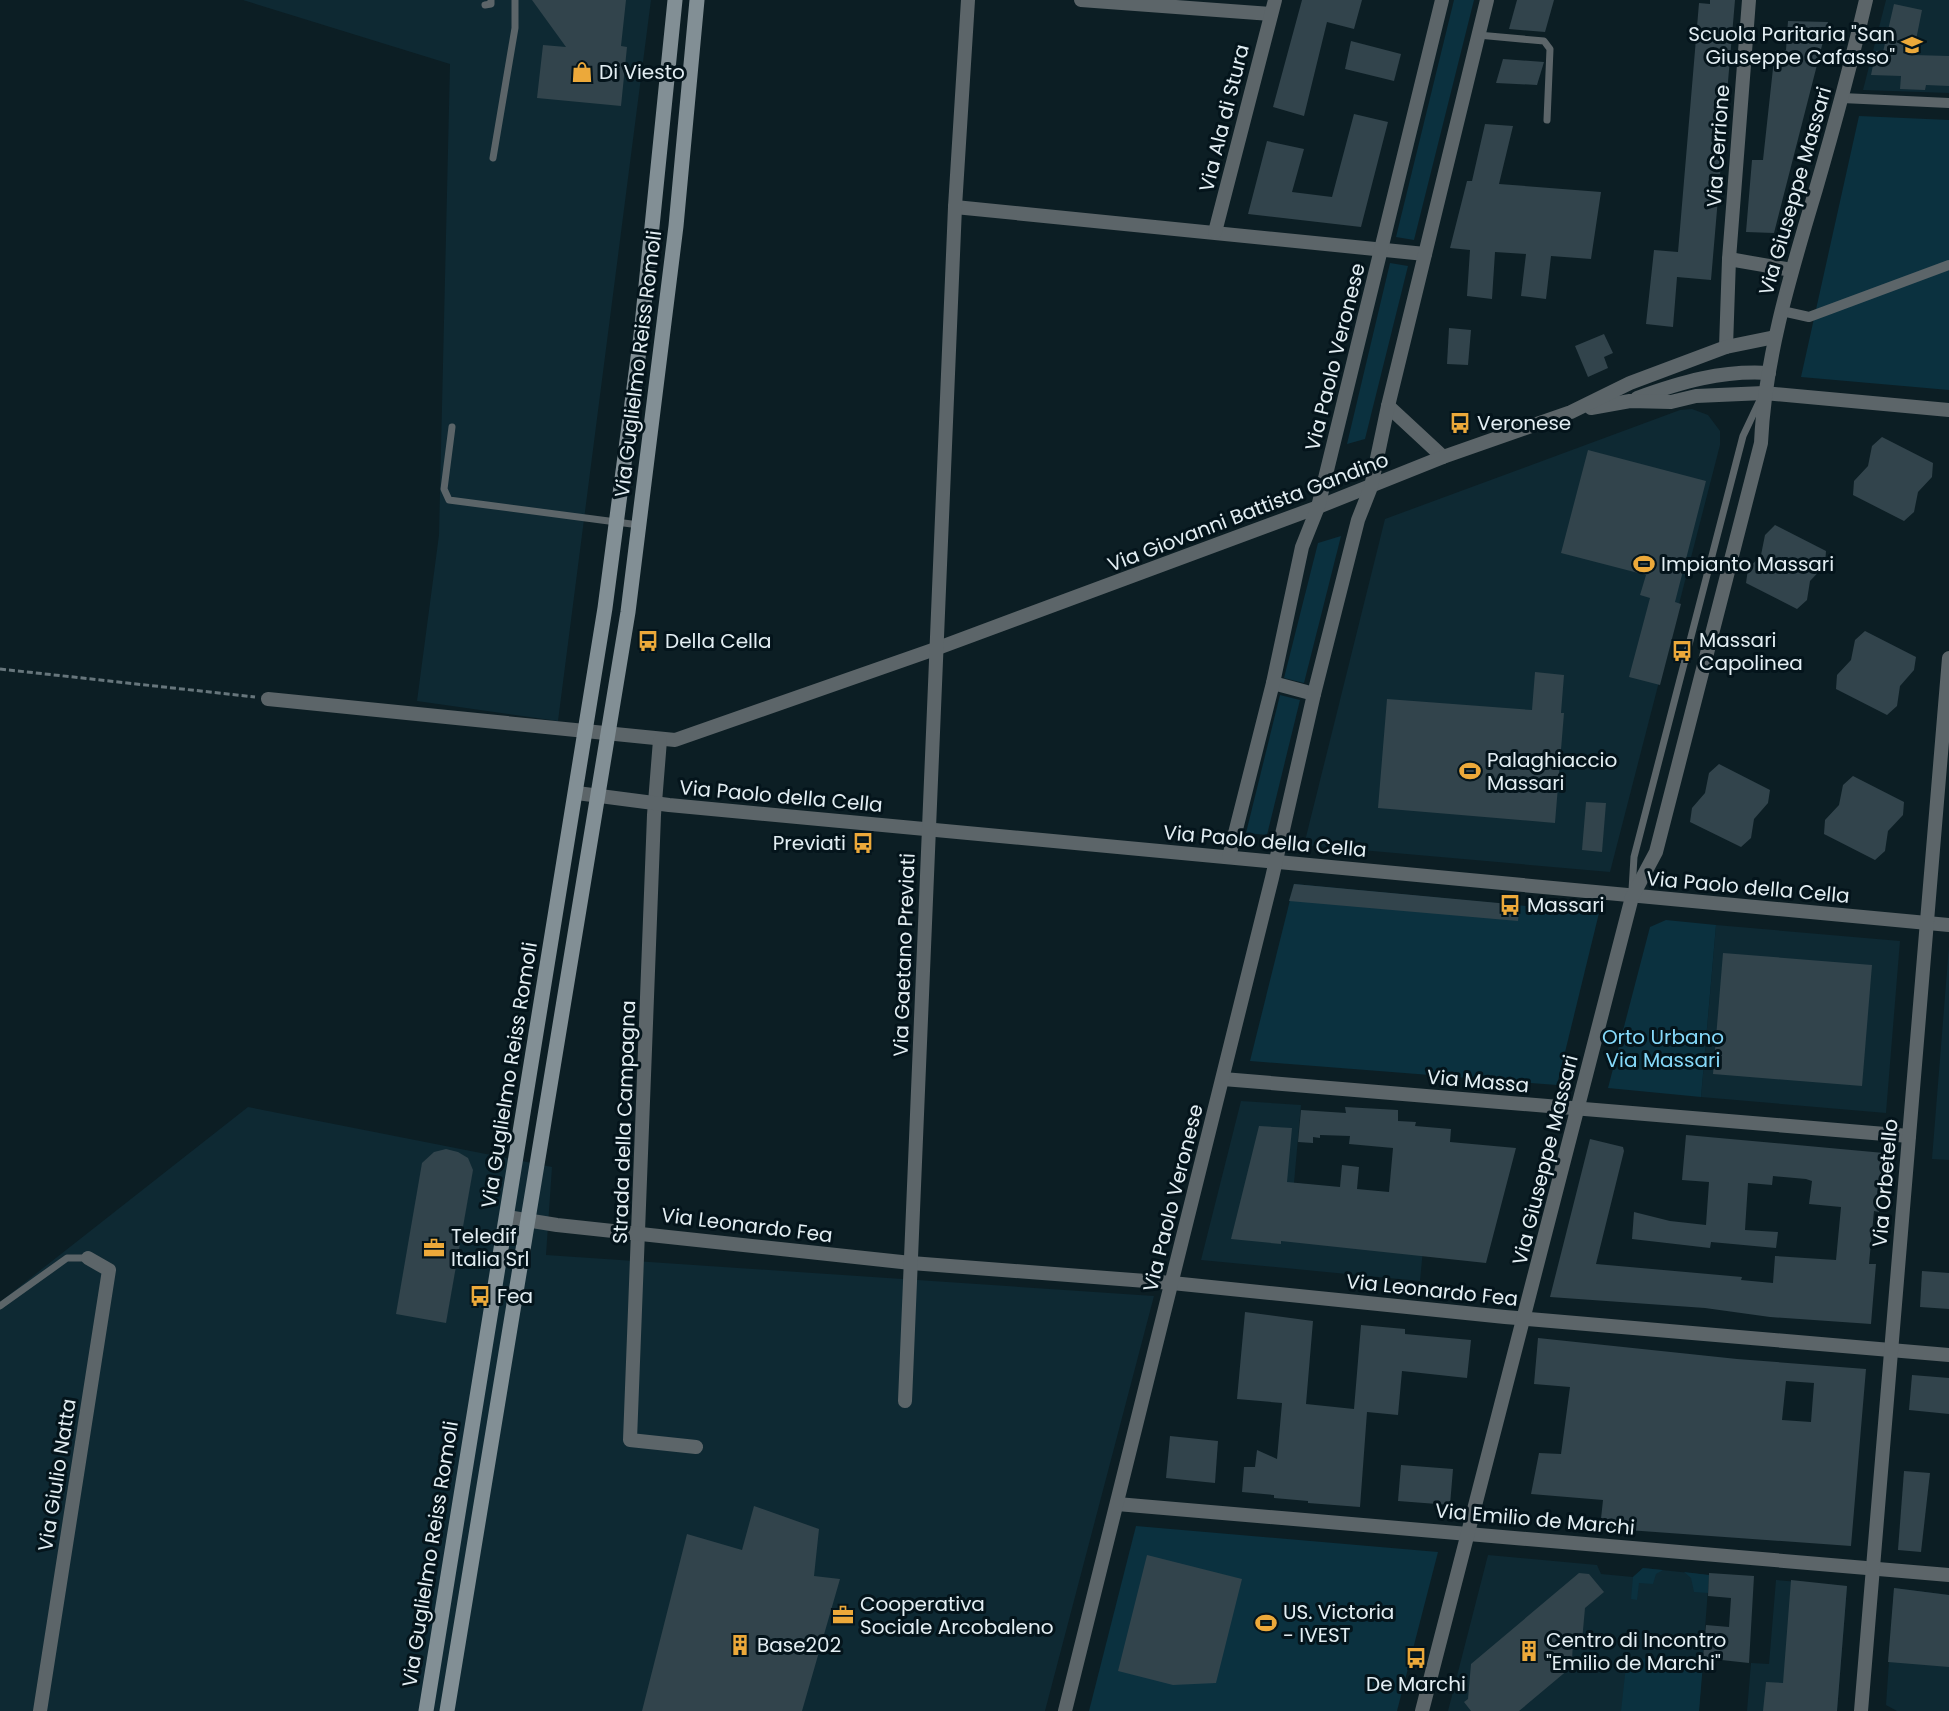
<svg xmlns="http://www.w3.org/2000/svg" width="1949" height="1711" viewBox="0 0 1949 1711" font-family="Poppins,sans-serif">
<style>
.built{fill:#0e2933}
.green{fill:#0b313f}
.building{fill:#32444c;fill-rule:evenodd}
.lines{fill:none;stroke-linecap:round;stroke-linejoin:round}
.path{stroke:#67767c;stroke-width:3;stroke-dasharray:6 3;stroke-linecap:butt}
.service{stroke:#5c6569;stroke-width:7}
.pedestrian{stroke:#5c6569;stroke-width:10}
.minor{stroke:#5c6569;stroke-width:14}
.secondary{stroke:#828f95;stroke-width:15}
.labels{text-anchor:middle;dominant-baseline:central;stroke-width:6;stroke-linejoin:round;paint-order:stroke}
.poi-label{font-size:20px;fill:#e3eef3;stroke:#04141b;text-anchor:start}
.street-label{font-size:20px;fill:#e3eef3;stroke:#04141b}
.park-label{font-size:20px;fill:#85d9fa;stroke:#04141b}
</style>
<rect width="100%" height="100%" fill="#0c1e24"/>
<!-- built -->
<g class="built">
<polygon points="243,0 651,0 558,721 417,701 439,535 450,64"/>
<polygon points="1886,0 1949,0 1949,93 1863,90"/>
<polygon points="1680,410 1692,409 1708,415 1720,431 1720,445 1610,872 1304,845 1385,519"/>
<polygon points="1716,925 1900,941 1886,1113 1701,1097"/>
<polygon points="1949,946 1949,1160 1932,1159"/>
<polygon points="1241,1101 1301,1105 1294,1183 1428,1197 1420,1281 1201,1260"/>
<polygon points="248,1107 552,1167 546,1255 1154,1296 1045,1711 0,1711 0,1302"/>
<polygon points="1488,1555 1597,1565 1601,1574 1633,1577 1643,1568 1709,1575 1699,1711 1448,1711"/>
<polygon points="1776,1580 1847,1586 1837,1711 1747,1711 1751,1663 1769,1664"/>
<polygon points="1894,1588 1949,1595 1949,1711 1897,1711 1886,1705"/>
</g>
<!-- green -->
<g class="green">
<polygon points="1454,0 1474,0 1414,240 1396,237"/>
<polygon points="1859,116 1949,120 1949,390 1801,377"/>
<polygon points="1390,263 1408,266 1365,439 1347,444"/>
<polygon points="1341,536 1304,683 1284,678 1318,543"/>
<polygon points="1280,695 1300,700 1267,835 1246,833"/>
<polygon points="1294,884 1599,913 1557,1085 1250,1061"/>
<polygon points="1666,920 1716,925 1701,1097 1608,1088 1650,927"/>
<polygon points="1136,1526 1438,1552 1397,1711 1089,1711"/>
<polygon points="1643,1568 1663,1570 1656,1574 1653,1584 1639,1583 1637,1600 1631,1599 1633,1577"/>
<polygon points="1684,1572 1709,1575 1708,1593 1694,1592 1691,1578"/>
<polygon points="1627,1657 1703,1664 1699,1711 1621,1711"/>
</g>
<!-- building -->
<g class="building">
<polygon points="532,0 626,0 621,46 627,47 621,106 537,98 543,45 566,47"/>
<polygon points="1302,0 1362,0 1354,29 1327,22 1304,116 1273,107"/>
<polygon points="1517,0 1554,0 1545,32 1509,29"/>
<polygon points="1710,0 1735,0 1711,280 1677,277 1673,327 1646,324 1654,250 1678,252 1699,3 1710,4"/>
<polygon points="1894,4 1922,10 1913,55 1949,56 1949,86 1926,85 1925,90 1900,89 1901,76 1871,75 1876,51 1883,52"/>
<polygon points="1788,21 1828,22 1774,233 1746,232 1752,160 1763,160 1775,50 1786,50"/>
<polygon points="1351,41 1401,54 1394,81 1345,69"/>
<polygon points="1503,59 1544,62 1537,85 1496,83"/>
<polygon points="1354,114 1388,122 1361,227 1248,214 1267,141 1304,149 1292,192 1332,197"/>
<polygon points="1485,124 1513,126 1499,184 1601,192 1591,259 1551,256 1546,299 1521,296 1526,254 1495,252 1492,299 1467,296 1470,250 1450,248 1467,181 1472,181"/>
<polygon points="1449,328 1471,330 1468,365 1447,364"/>
<polygon points="1604,334 1613,353 1604,357 1608,368 1588,377 1575,346"/>
<polygon points="1882,437 1933,463 1932,477 1918,492 1914,512 1904,521 1853,495 1854,481 1868,466 1872,446"/>
<polygon points="1588,450 1706,481 1675,602 1681,604 1660,685 1629,677 1650,598 1640,595 1646,575 1561,553"/>
<polygon points="1775,525 1826,551 1825,565 1810,581 1807,600 1797,609 1746,583 1748,569 1761,555 1765,535"/>
<polygon points="1865,631 1916,657 1914,670 1900,686 1897,706 1887,715 1836,689 1837,675 1851,660 1855,640"/>
<polygon points="1535,672 1564,675 1561,713 1564,713 1555,823 1378,808 1387,699 1532,710"/>
<polygon points="1719,764 1770,790 1768,803 1754,819 1751,838 1741,847 1690,822 1692,808 1705,793 1709,773"/>
<polygon points="1853,776 1904,802 1903,815 1888,831 1885,851 1875,860 1824,834 1825,820 1839,805 1843,785"/>
<polygon points="1586,802 1606,803 1602,852 1582,850"/>
<polygon points="1294,884 1520,905 1518,921 1289,901"/>
<polygon points="1723,953 1872,965 1862,1086 1713,1074"/>
<polygon points="1345,1107 1398,1110 1398,1121 1416,1122 1415,1126 1451,1129 1450,1142 1516,1148 1486,1263 1281,1241 1281,1244 1231,1239 1259,1126 1292,1128 1287,1182 1340,1187 1342,1165 1359,1167 1357,1189 1389,1192 1393,1148 1349,1144 1350,1136 1320,1135 1320,1138 1313,1137 1313,1143 1298,1142 1301,1110 1346,1113"/>
<polygon points="1686,1135 1884,1153 1879,1212 1874,1211 1869,1264 1876,1264 1871,1324 1770,1317 1705,1308 1550,1297 1590,1139 1623,1147 1624,1151 1596,1264 1742,1277 1741,1280 1773,1283 1775,1256 1836,1260 1841,1207 1809,1204 1812,1181 1806,1179 1773,1176 1772,1185 1748,1183 1745,1230 1778,1232 1776,1248 1711,1242 1710,1248 1632,1239 1634,1212 1670,1221 1706,1225 1709,1182 1682,1180"/>
<polygon points="446,1149 458,1152 468,1158 473,1170 446,1323 396,1314 422,1163 434,1152"/>
<polygon points="1922,1271 1949,1273 1949,1309 1920,1307"/>
<polygon points="1245,1312 1313,1321 1306,1404 1354,1409 1361,1325 1405,1329 1405,1334 1471,1340 1467,1378 1402,1371 1398,1415 1367,1412 1360,1507 1308,1503 1308,1501 1274,1498 1274,1495 1242,1492 1244,1467 1255,1467 1257,1450 1277,1459 1282,1403 1237,1399"/>
<path d="M 1538,1338 L 1737,1359 L 1866,1369 L 1851,1546 L 1600,1528 L 1603,1500 L 1531,1494 L 1539,1453 L 1561,1454 L 1570,1387 L 1534,1384 ZM 1786,1381 L 1814,1383 L 1811,1422 L 1782,1420 Z"/>
<polygon points="1912,1375 1949,1378 1949,1414 1909,1410"/>
<polygon points="1170,1436 1218,1441 1215,1483 1166,1478"/>
<polygon points="1401,1465 1453,1469 1450,1505 1398,1501"/>
<polygon points="1904,1471 1930,1473 1921,1552 1898,1550"/>
<polygon points="754,1506 819,1529 814,1576 840,1579 802,1711 642,1711 687,1534 742,1550"/>
<polygon points="1147,1555 1242,1579 1216,1683 1173,1685 1118,1671"/>
<polygon points="1579,1573 1589,1574 1604,1592 1585,1608 1582,1641 1573,1641 1572,1661 1575,1664 1519,1711 1471,1711 1464,1702 1468,1699 1471,1664"/>
<polygon points="1709,1573 1754,1576 1749,1663 1703,1658 1706,1625 1729,1627 1731,1598 1708,1596"/>
<polygon points="1791,1580 1847,1586 1837,1711 1763,1711 1766,1682 1783,1683"/>
<polygon points="1894,1588 1949,1595 1949,1667 1888,1662"/>
</g>
<g class="lines">
<!-- path -->
<polyline class="path" points="0,669 255,697"/>
<!-- service -->
<g class="service">
<polyline points="485,5 491,4 491,0"/>
<polyline points="1478,35 1544,41 1550,49 1547,120"/>
<polyline points="493,158 515,28 515,0"/>
<polyline points="452,427 444,489 449,500 639,525"/>
<polyline points="1632,890 1634,857 1743,436 1760,400"/>
<polyline points="0,1306 67,1258 88,1258"/>
</g>
<!-- pedestrian -->
<g class="pedestrian">
<polyline points="1842,98 1949,103"/>
<polyline points="1782,311 1809,317 1949,265"/>
</g>
<!-- minor -->
<g class="minor">
<polyline points="1081,0 1271,14"/>
<polyline points="955,207 1425,254"/>
<polyline points="1215,232 1275,0"/>
<polyline points="1729,259 1792,270"/>
<polyline points="1726,347 1729,259 1749,0"/>
<path d="M 1637,398 C 1681,382 1722,370 1769,373"/>
<polyline points="1388,406 1443,457"/>
<polyline points="1591,408 1630,401 1671,402 1696,396 1764,393 1949,410"/>
<polyline points="1273,683 1314,694"/>
<polyline points="268,699 675,740 938,648 1318,507 1443,457 1571,412 1630,383 1726,347 1775,337"/>
<polyline points="660,740 654,815 630,1440 696,1447"/>
<polyline points="577,793 669,805 1949,925"/>
<polyline points="1229,857 1273,683 1302,547 1318,507 1442,0"/>
<polyline points="1223,1079 1909,1136"/>
<polyline points="507,1217 557,1225 911,1263 1172,1283 1505,1317 1949,1355"/>
<polyline points="905,1401 955,207 968,0"/>
<polyline points="1117,1504 1949,1575"/>
<polyline points="40,1711 109,1270 88,1258"/>
<polyline points="1065,1711 1272,878 1314,694 1358,520 1371,487 1388,406 1487,0"/>
<path d="M 1422,1711 L 1632,897 L 1656,852 L 1761,443 C 1765,356 1791,273 1816,189 C 1834,127 1851,64 1866,0"/>
<polyline points="1861,1711 1949,658"/>
</g>
<!-- secondary -->
<g class="secondary">
<polyline points="426,1711 605,608 641,335 675,0"/>
<polyline points="447,1711 628,612 676,226 697,0"/>
</g>
</g>
<!-- icons -->
<defs>
<symbol id="school-bare" viewBox="-9 -9 18 18"><path d="M0-5L7-2L0 1L-7-2ZM-4 1L0 2.5L4 1V4Q0 6-4 4Z" fill="#eca93a" stroke="#04141b" stroke-width="2.5" paint-order="stroke"/></symbol>
<symbol id="shop-bare" viewBox="-9 -9 18 18"><path d="M-5-2.5h2.3a2.7 3.5 0 0 1 5.4 0H5L5.5 6h-11ZM-1.5-2.5h3a1.5 2.3 0 0 0-3 0Z" fill="#eca93a" stroke="#04141b" stroke-width="2.5" paint-order="stroke"/></symbol>
<symbol id="bus-bare" viewBox="-9 -9 18 18"><path d="M-5-6H5V4H4V6H2V4H-2V6H-4V4H-5ZM-3.5-4V0h7V-4ZM-3.5 1.2v1.5H-2V1.2ZM2 1.2v1.5H3.5V1.2Z" fill="#eca93a" stroke="#04141b" stroke-width="2.5" paint-order="stroke"/></symbol>
<symbol id="stadium-bare" viewBox="-9 -9 18 18"><path d="M0-5a6.5 5 0 1 0 0 10a6.5 5 0 1 0 0-10ZM-3.5-1.8h7v3.6h-7Z" fill="#eca93a" stroke="#04141b" stroke-width="2.5" paint-order="stroke"/></symbol>
<symbol id="office-bare" viewBox="-9 -9 18 18"><path d="M-6-3h4V-5.5h4V-3h4V5H-6ZM-1-4.5V-3h2v-1.5ZM-6 0V1H6V0Z" fill="#eca93a" stroke="#04141b" stroke-width="2.5" paint-order="stroke"/></symbol>
<symbol id="building-bare" viewBox="-9 -9 18 18"><path d="M-4-6H4V6H1V3H-1V6H-4ZM-2.5-4.3h1.7v1.8h-1.7ZM.8-4.3h1.7v1.8H.8ZM-2.5-1h1.7V.8h-1.7ZM.8-1h1.7V.8H.8Z" fill="#eca93a" stroke="#04141b" stroke-width="2.5" paint-order="stroke"/></symbol>
</defs>
<g fill-rule="evenodd">
<use href="#school-bare" x="1897" y="30" width="30" height="30"/>
<use href="#shop-bare" x="567" y="57" width="30" height="30"/>
<use href="#bus-bare" x="1445" y="408" width="30" height="30"/>
<use href="#stadium-bare" x="1629" y="549" width="30" height="30"/>
<use href="#bus-bare" x="633" y="626" width="30" height="30"/>
<use href="#bus-bare" x="1667" y="636" width="30" height="30"/>
<use href="#stadium-bare" x="1455" y="756" width="30" height="30"/>
<use href="#bus-bare" x="848" y="828" width="30" height="30"/>
<use href="#bus-bare" x="1495" y="890" width="30" height="30"/>
<use href="#office-bare" x="419" y="1233" width="30" height="30"/>
<use href="#bus-bare" x="465" y="1281" width="30" height="30"/>
<use href="#office-bare" x="828" y="1600" width="30" height="30"/>
<use href="#stadium-bare" x="1251" y="1608" width="30" height="30"/>
<use href="#building-bare" x="725" y="1630" width="30" height="30"/>
<use href="#building-bare" x="1514" y="1636" width="30" height="30"/>
<use href="#bus-bare" x="1401" y="1643" width="30" height="30"/>
</g>
<g class="labels">
<!-- poi labels -->
<g class="poi-label">
<text x="1895" y="34" text-anchor="end">Scuola Paritaria "San<tspan x="1895" dy="23">Giuseppe Cafasso"</tspan></text>
<text x="599" y="72">Di Viesto</text>
<text x="1477" y="423">Veronese</text>
<text x="1661" y="564">Impianto Massari</text>
<text x="1699" y="640">Massari<tspan x="1699" dy="23">Capolinea</tspan></text>
<text x="665" y="641">Della Cella</text>
<text x="1487" y="760">Palaghiaccio<tspan x="1487" dy="23">Massari</tspan></text>
<text x="846" y="843" text-anchor="end">Previati</text>
<text x="1527" y="905">Massari</text>
<text x="451" y="1236">Teledif<tspan x="451" dy="23">Italia Srl</tspan></text>
<text x="497" y="1296">Fea</text>
<text x="860" y="1604">Cooperativa<tspan x="860" dy="23">Sociale Arcobaleno</tspan></text>
<text x="1283" y="1612">US. Victoria<tspan x="1283" dy="23">- IVEST</tspan></text>
<text x="1546" y="1640">Centro di Incontro<tspan x="1546" dy="23">"Emilio de Marchi"</tspan></text>
<text x="757" y="1645">Base202</text>
<text x="1416" y="1684" text-anchor="middle">De Marchi</text>
</g>
<!-- street labels -->
<g class="street-label">
<text transform="translate(1224 118) rotate(-76)">Via Ala di Stura</text>
<text transform="translate(1718 146) rotate(-86)">Via Cerrione</text>
<text transform="translate(1795 191) rotate(-74)">Via Giuseppe Massari</text>
<text transform="translate(1335 357) rotate(-76)">Via Paolo Veronese</text>
<text transform="translate(638 364) rotate(-83)">Via Guglielmo Reiss Romoli</text>
<text transform="translate(1248 512) rotate(-21)">Via Giovanni Battista Gandino</text>
<text transform="translate(781 796) rotate(5)">Via Paolo della Cella</text>
<text transform="translate(1265 841) rotate(5)">Via Paolo della Cella</text>
<text transform="translate(1748 887) rotate(5)">Via Paolo della Cella</text>
<text transform="translate(904 955) rotate(-88)">Via Gaetano Previati</text>
<text transform="translate(509 1075) rotate(-81)">Via Guglielmo Reiss Romoli</text>
<text transform="translate(1478 1081) rotate(5)">Via Massa</text>
<text transform="translate(624 1122) rotate(-88)">Strada della Campagna</text>
<text transform="translate(1545 1160) rotate(-76)">Via Giuseppe Massari</text>
<text transform="translate(1885 1183) rotate(-85)">Via Orbetello</text>
<text transform="translate(1173 1198) rotate(-76)">Via Paolo Veronese</text>
<text transform="translate(747 1225) rotate(7)">Via Leonardo Fea</text>
<text transform="translate(1432 1290) rotate(6)">Via Leonardo Fea</text>
<text transform="translate(57 1475) rotate(-81)">Via Giulio Natta</text>
<text transform="translate(1535 1519) rotate(5)">Via Emilio de Marchi</text>
<text transform="translate(430 1554) rotate(-81)">Via Guglielmo Reiss Romoli</text>
</g>
<!-- park labels -->
<g class="park-label">
<text x="1663" y="1037">Orto Urbano<tspan x="1663" dy="23">Via Massari</tspan></text>
</g>
</g>
</svg>
